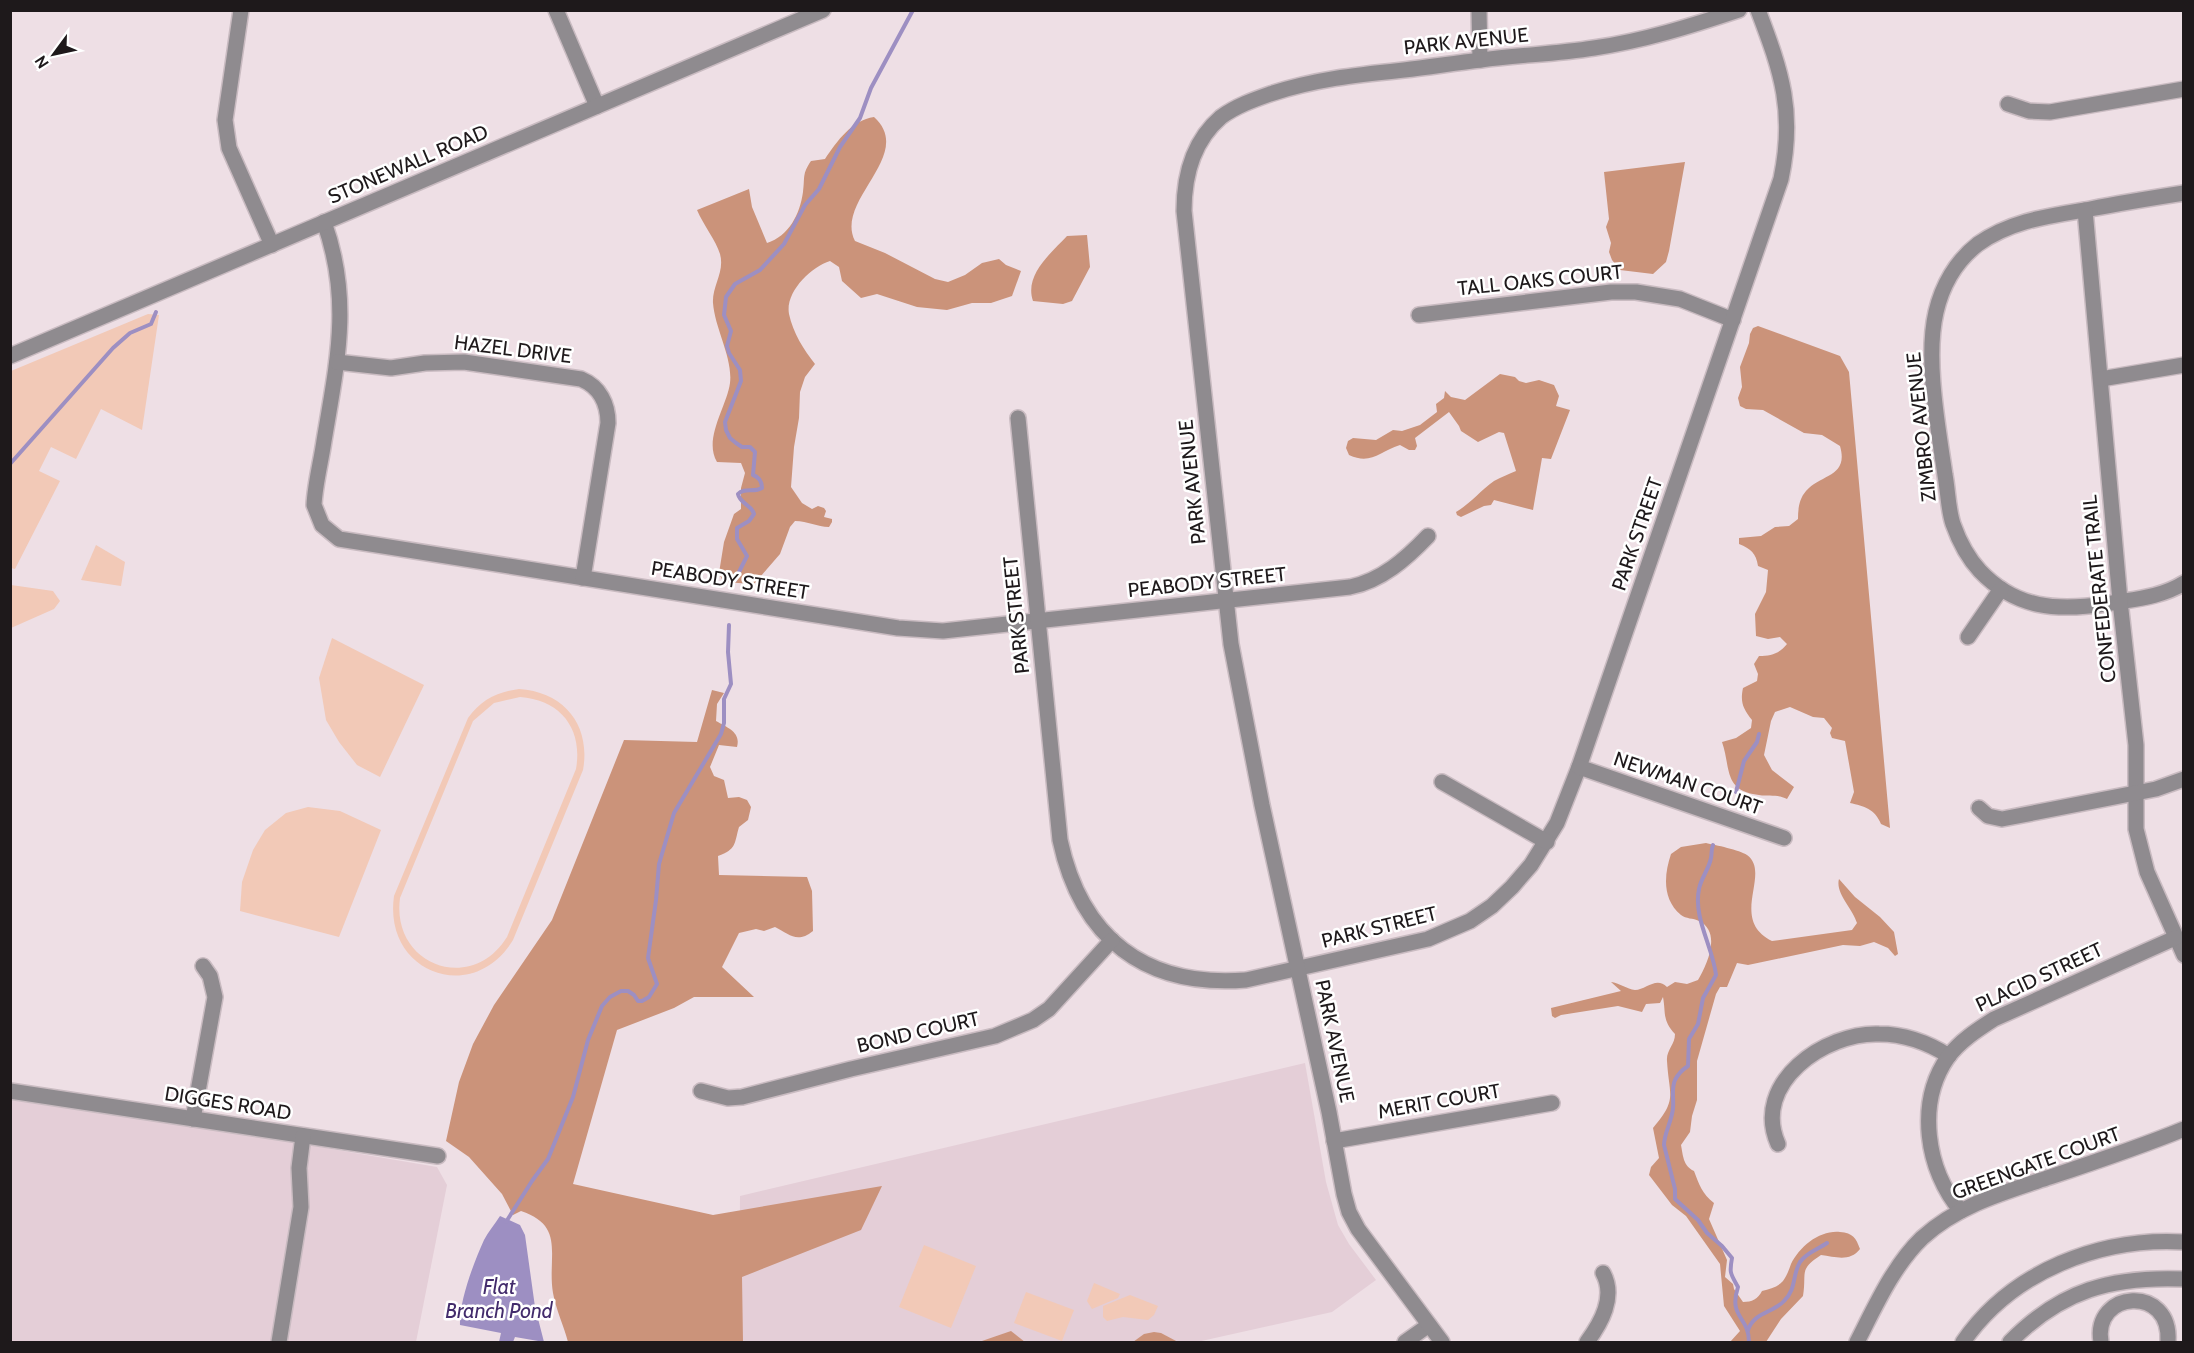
<svg xmlns="http://www.w3.org/2000/svg" width="2194" height="1353" viewBox="0 0 2194 1353" font-family="Cabin,sans-serif">
<style>
.built{fill:#e4ced7}
.green{fill:#f2c9b7;fill-rule:evenodd}
.forest{fill:#cb937a}
.water{fill:#9d8fc2}
.lines{fill:none;stroke-linecap:round;stroke-linejoin:round}
.stream{stroke:#9d8fc2;stroke-width:4}
.minor-casing{stroke:#c9bbc1;stroke-width:18}
.minor{stroke:#8f8b8f;stroke-width:15}
.labels{text-anchor:middle;dominant-baseline:central;stroke-width:5;stroke-linejoin:round;paint-order:stroke}
.street-label{font-size:20px;fill:#1e191b;stroke:#fff}
.water-label{font-size:21px;font-style:italic;fill:#432c6c;stroke:#fff}
</style>
<rect width="100%" height="100%" fill="#eedfe5"/>
<!-- built -->
<g class="built">
<polygon points="1305,1063 1326,1182 1338,1225 1349,1244 1376,1280 1332,1312 1197,1342 739,1342 740,1196"/>
<polygon points="11,1100 250,1135 437,1167 447,1185 416,1342 11,1342"/>
</g>
<!-- green -->
<g class="green">
<polygon points="148,314 159,315 142,430 101,409 76,459 51,447 39,471 60,481 15,569 11,568 11,371"/>
<polygon points="96,545 125,562 121,586 81,580"/>
<polygon points="11,585 53,591 60,601 54,609 11,628"/>
<polygon points="332,638 424,685 380,777 357,765 339,742 326,720 319,678"/>
<path d="M 519,689 C 565,692 591,726 583,770 L 513,940 C 473,1006 383,973 394,896 L 468,718 C 481,700 497,692 519,689 ZM 520,697 C 561,700 583,729 576,769 L 507,937 C 471,995 391,965 400,898 L 473,721 L 494,703 Z"/>
<polygon points="308,807 340,811 381,830 339,937 240,911 242,882 253,850 265,830 286,813"/>
<polygon points="924,1245 976,1266 951,1328 899,1307"/>
<polygon points="1094,1283 1120,1294 1118,1298 1092,1309 1087,1301"/>
<polygon points="1026,1292 1074,1310 1062,1341 1014,1323"/>
<polygon points="1130,1295 1158,1306 1154,1315 1148,1320 1123,1317 1107,1321 1103,1317 1103,1306"/>
</g>
<!-- forest -->
<g class="forest">
<path d="M 874,117 C 916,155 834,200 855,241 L 885,253 L 935,279 L 948,282 L 965,275 L 982,263 L 999,259 L 1006,265 L 1021,271 L 1012,296 L 991,303 L 972,303 L 947,310 L 917,307 L 877,294 L 861,298 L 842,281 L 839,267 L 830,261 C 811,267 785,292 789,314 C 793,333 804,350 815,364 L 805,377 L 800,392 L 799,418 L 794,447 L 791,487 L 802,503 L 812,509 L 818,506 L 824,508 L 826,511 L 824,517 L 832,519 L 832,522 L 829,527 C 817,527 808,521 795,521 L 790,527 L 780,554 L 754,584 L 723,582 L 719,573 L 724,542 L 734,514 L 741,509 L 741,488 L 745,473 L 741,463 L 717,462 C 703,439 727,406 730,383 C 733,358 715,329 713,303 C 712,286 725,272 720,254 C 716,241 703,224 697,210 L 749,189 L 752,207 L 767,243 C 789,236 800,214 803,192 C 805,177 802,174 811,161 L 825,159 C 837,141 852,120 874,117 Z"/>
<polygon points="1685,162 1669,251 1666,262 1653,274 1620,270 1612,260 1609,252 1611,243 1606,227 1609,219 1604,172"/>
<path d="M 1087,235 L 1090,267 L 1072,301 L 1063,304 L 1033,301 C 1024,275 1051,253 1067,236 Z"/>
<path d="M 1758,326 L 1840,356 L 1849,372 L 1890,828 L 1881,824 C 1875,809 1864,806 1850,803 L 1854,792 L 1845,741 L 1832,738 L 1830,733 L 1832,728 L 1824,718 L 1813,717 L 1790,707 L 1775,712 L 1771,721 L 1764,755 L 1772,770 L 1794,787 L 1787,799 C 1778,794 1770,797 1759,795 C 1723,791 1731,768 1722,742 L 1736,738 L 1751,728 L 1752,720 C 1743,709 1740,702 1743,688 L 1757,681 L 1758,674 L 1754,664 L 1759,656 C 1771,656 1779,654 1787,644 L 1780,637 L 1768,639 L 1756,636 L 1755,614 L 1766,592 L 1768,570 L 1758,566 C 1756,553 1751,549 1739,544 L 1739,538 L 1761,536 L 1775,527 L 1789,526 L 1798,519 C 1798,509 1799,499 1806,491 C 1821,474 1849,477 1840,446 L 1822,435 L 1804,433 L 1763,410 L 1746,409 L 1740,406 L 1738,398 L 1742,387 L 1740,367 L 1749,343 L 1750,334 L 1753,328 Z"/>
<path d="M 1500,374 L 1515,377 L 1519,381 L 1526,383 L 1539,380 L 1554,385 L 1559,396 L 1556,406 L 1570,410 L 1551,459 L 1542,458 L 1533,510 L 1494,500 L 1491,505 L 1484,506 L 1461,517 L 1457,515 L 1456,512 C 1470,504 1480,491 1494,481 C 1501,477 1509,474 1516,471 L 1504,433 L 1499,432 L 1478,442 L 1461,431 L 1459,426 L 1449,412 L 1415,438 L 1417,446 L 1415,450 L 1409,450 L 1400,445 C 1379,452 1371,465 1349,455 L 1346,448 L 1348,441 L 1353,438 L 1376,440 L 1393,430 L 1402,431 L 1420,425 L 1437,412 L 1436,404 L 1444,398 L 1445,391 L 1451,397 L 1465,400 Z"/>
<path d="M 712,690 L 724,693 L 717,704 L 716,721 C 728,728 741,732 737,747 L 719,745 L 710,767 L 714,776 L 724,780 L 728,798 L 739,797 L 747,800 L 751,807 L 748,820 L 739,827 C 734,844 737,849 718,856 L 719,875 L 807,877 L 812,891 L 813,931 C 797,944 789,934 775,927 L 764,931 L 756,929 L 739,933 L 722,967 L 754,997 L 694,997 L 674,1008 L 617,1030 L 573,1184 L 713,1215 L 882,1186 L 861,1230 L 742,1277 L 743,1342 L 568,1342 C 564,1326 556,1310 553,1293 C 547,1256 566,1226 521,1211 L 513,1215 L 502,1194 L 469,1157 L 446,1141 L 459,1082 L 473,1044 L 494,1005 L 552,920 L 624,740 L 697,742 Z"/>
<path d="M 1706,843 C 1715,845 1740,850 1747,855 C 1772,873 1728,919 1772,941 L 1852,930 L 1857,923 C 1853,909 1835,893 1839,879 L 1855,897 L 1880,917 L 1894,932 L 1898,954 L 1895,956 L 1888,948 L 1874,942 L 1860,946 L 1843,945 L 1748,965 L 1737,963 L 1727,987 L 1720,987 L 1716,994 L 1697,1061 L 1697,1100 L 1692,1116 L 1690,1132 L 1681,1145 C 1683,1155 1683,1166 1694,1171 C 1699,1184 1702,1194 1714,1203 L 1709,1219 L 1727,1260 L 1725,1277 L 1733,1284 L 1734,1289 L 1743,1302 C 1752,1302 1758,1299 1762,1291 C 1770,1289 1778,1287 1783,1281 C 1787,1275 1789,1270 1791,1264 C 1800,1246 1820,1230 1840,1232 C 1853,1233 1856,1238 1860,1249 C 1850,1262 1836,1257 1821,1255 C 1798,1270 1807,1272 1803,1296 L 1781,1319 L 1766,1342 L 1730,1342 L 1740,1331 L 1724,1306 L 1720,1264 L 1686,1216 L 1672,1205 L 1649,1175 L 1651,1167 L 1659,1158 L 1653,1128 C 1678,1099 1669,1096 1667,1061 C 1666,1050 1675,1045 1675,1034 C 1662,1020 1666,1013 1663,997 L 1660,1003 L 1646,1004 L 1642,1012 L 1618,1006 L 1561,1015 L 1555,1018 L 1552,1016 L 1551,1008 L 1621,991 L 1611,982 C 1619,983 1627,989 1635,990 C 1646,990 1656,976 1667,987 L 1675,982 L 1687,984 L 1698,980 C 1707,965 1722,932 1699,921 C 1693,918 1686,919 1681,915 C 1662,899 1664,875 1671,854 L 1681,847 Z"/>
<polygon points="1011,1331 1025,1342 979,1342"/>
<polygon points="1154,1332 1161,1333 1178,1342 1133,1342 1144,1334"/>
</g>
<!-- water -->
<path class="water" d="M 500,1216 L 520,1225 L 525,1235 L 535,1307 L 544,1342 L 515,1337 L 513,1342 L 499,1342 L 501,1333 L 460,1325 C 459,1301 474,1262 484,1240 C 488,1232 495,1224 500,1216 Z"/>
<g class="lines">
<!-- stream -->
<g class="stream">
<polyline points="10,464 113,348 130,333 151,324 156,312"/>
<path d="M 735,580 L 747,556 L 737,539 L 737,528 L 749,521 L 754,514 C 752,505 740,504 738,494 C 744,487 754,493 762,488 C 762,481 759,477 753,475 L 755,452 L 750,447 L 742,447 L 736,443 L 730,438 L 726,430 L 725,422 L 741,381 L 740,370 L 729,353 L 727,346 L 731,331 L 724,315 L 726,297 L 735,284 L 760,270 L 784,244 L 805,205 L 819,189 L 840,147 L 860,118 L 871,88 L 913,10"/>
<polyline points="1736,792 1744,761 1757,742 1759,734"/>
<path d="M 1713,845 C 1711,850 1712,853 1711,858 C 1709,869 1701,878 1699,889 C 1693,918 1713,947 1716,975 L 1703,998 L 1698,1024 L 1689,1039 L 1688,1066 C 1682,1070 1678,1074 1675,1080 C 1671,1089 1674,1099 1673,1108 C 1672,1121 1664,1133 1664,1145 L 1675,1189 L 1675,1199 L 1698,1220 L 1707,1233 L 1722,1246 L 1732,1258 C 1729,1274 1731,1274 1738,1287 C 1728,1318 1749,1316 1749,1342"/>
<polyline points="506,1222 532,1181 548,1159 573,1097 588,1040 602,1006 610,997 621,991 628,991 634,995 638,1001 642,1001 649,997 657,984 648,958 656,900 659,864 674,813 721,734 724,723 724,699 731,684 728,652 729,625"/>
<path d="M 1748,1330 C 1754,1312 1773,1313 1784,1301 C 1797,1288 1792,1275 1800,1262 C 1807,1252 1817,1250 1827,1243"/>
</g>
<defs>
<g id="minor">
<polyline points="241,10 225,120 229,148 272,245"/>
<polyline points="556,10 597,106"/>
<polyline points="1479,10 1480,60"/>
<polyline points="2008,104 2029,111 2050,112 2184,89"/>
<path d="M 2184,193 C 2152,198 2121,203 2090,209 C 2050,216 2012,220 1978,244 C 1956,261 1942,286 1936,312 C 1925,359 1938,427 1945,475 C 1948,491 1948,509 1953,524 C 1959,541 1968,558 1980,571 C 2016,609 2057,611 2106,604 C 2132,599 2160,598 2184,583"/>
<polyline points="2085,210 2120,601 2136,745 2136,829 2147,872 2184,955"/>
<path d="M 324,222 C 352,300 337,363 324,441 C 321,462 315,484 314,505 L 322,525 L 339,539 L 898,628 L 943,631 L 1350,587 C 1381,581 1406,559 1428,536"/>
<polyline points="1419,315 1611,292 1636,292 1680,299 1733,320"/>
<polyline points="10,356 823,10"/>
<path d="M 337,362 L 391,368 L 425,363 L 464,362 L 581,379 C 600,387 608,404 608,423 L 583,578"/>
<polyline points="2101,379 2184,365"/>
<path d="M 1018,418 L 1060,840 C 1081,938 1145,988 1246,980 L 1428,939 L 1470,921 L 1492,906 L 1512,887 L 1531,865 L 1557,823 L 1579,767 L 1781,179 C 1795,112 1782,73 1758,10"/>
<polyline points="1968,637 2001,589"/>
<polyline points="1579,767 1784,838"/>
<polyline points="1442,782 1547,842"/>
<polyline points="1979,808 1988,816 2002,819 2156,789 2184,779"/>
<polyline points="10,1091 438,1156"/>
<polyline points="701,1091 728,1098 742,1097 851,1069 995,1036 1033,1020 1049,1009 1112,940"/>
<polyline points="193,1119 215,997 210,976 203,966"/>
<polyline points="1334,1141 1552,1103"/>
<path d="M 1778,1144 C 1751,1083 1825,1032 1879,1034 C 1905,1034 1927,1042 1949,1056"/>
<path d="M 1961,1211 C 1926,1170 1916,1103 1948,1057 C 1960,1041 1977,1030 1994,1019 L 2175,938"/>
<polyline points="279,1342 301,1207 299,1168 303,1136"/>
<polyline points="1405,1342 1429,1325"/>
<path d="M 1442,1342 L 1358,1229 L 1349,1212 L 1344,1194 L 1329,1112 L 1262,805 L 1231,644 L 1184,211 C 1184,175 1193,141 1221,117 C 1236,106 1253,100 1270,94 C 1316,79 1356,75 1404,70 C 1430,67 1455,63 1481,60 C 1518,55 1556,54 1594,48 C 1643,41 1691,26 1739,10"/>
<path d="M 1587,1342 C 1601,1323 1616,1297 1603,1273"/>
<path d="M 1857,1342 C 1875,1307 1893,1266 1922,1238 C 1958,1205 2005,1192 2050,1177 C 2095,1162 2140,1147 2184,1129"/>
<path d="M 1963,1342 C 2012,1271 2100,1237 2184,1242"/>
<path d="M 2010,1342 C 2061,1290 2112,1276 2184,1279"/>
<path d="M 2101,1342 C 2092,1290 2172,1284 2168,1342"/>
</g>
</defs>
<!-- minor casing -->
<use href="#minor" class="minor-casing"/>
<!-- minor -->
<use href="#minor" class="minor"/>
</g>
<g class="labels">
<!-- street labels -->
<g class="street-label">
<text transform="translate(1466 41) rotate(-6)">PARK AVENUE</text>
<text transform="translate(408 164) rotate(-23)">STONEWALL ROAD</text>
<text transform="translate(1540 280) rotate(-6)">TALL OAKS COURT</text>
<text transform="translate(513 349) rotate(7)">HAZEL DRIVE</text>
<text transform="translate(1921 427) rotate(-96)">ZIMBRO AVENUE</text>
<text transform="translate(1192 482) rotate(-96)">PARK AVENUE</text>
<text transform="translate(1637 534) rotate(-71)">PARK STREET</text>
<text transform="translate(730 580) rotate(9)">PEABODY STREET</text>
<text transform="translate(1207 582) rotate(-6)">PEABODY STREET</text>
<text transform="translate(2099 589) rotate(-96)">CONFEDERATE TRAIL</text>
<text transform="translate(1016 615) rotate(-96)">PARK STREET</text>
<text transform="translate(1688 783) rotate(19)">NEWMAN COURT</text>
<text transform="translate(1379 927) rotate(-14)">PARK STREET</text>
<text transform="translate(2039 977) rotate(-25)">PLACID STREET</text>
<text transform="translate(918 1032) rotate(-13)">BOND COURT</text>
<text transform="translate(1335 1041) rotate(78)">PARK AVENUE</text>
<text transform="translate(1439 1101) rotate(-10)">MERIT COURT</text>
<text transform="translate(228 1103) rotate(9)">DIGGES ROAD</text>
<text transform="translate(2036 1163) rotate(-20)">GREENGATE COURT</text>
</g>
<!-- water labels -->
<g class="water-label">
<text x="499" y="1286">Flat<tspan x="499" dy="24">Branch Pond</tspan></text>
</g>
</g>
<!-- border -->
<rect width="2194" height="1353" fill="none" stroke="#1e191b" stroke-width="24"/>
<!-- north arrow -->
<g transform="translate(54 54) rotate(237)" stroke="#ffffff" stroke-width="4.5" paint-order="stroke">
<path d="M0-4.5L10 22L0 15L-10 22Z" fill="#1e191b"/>
<text y="-9" font-size="16" font-weight="bold" text-anchor="middle" fill="#1e191b">N</text>
</g>
</svg>
